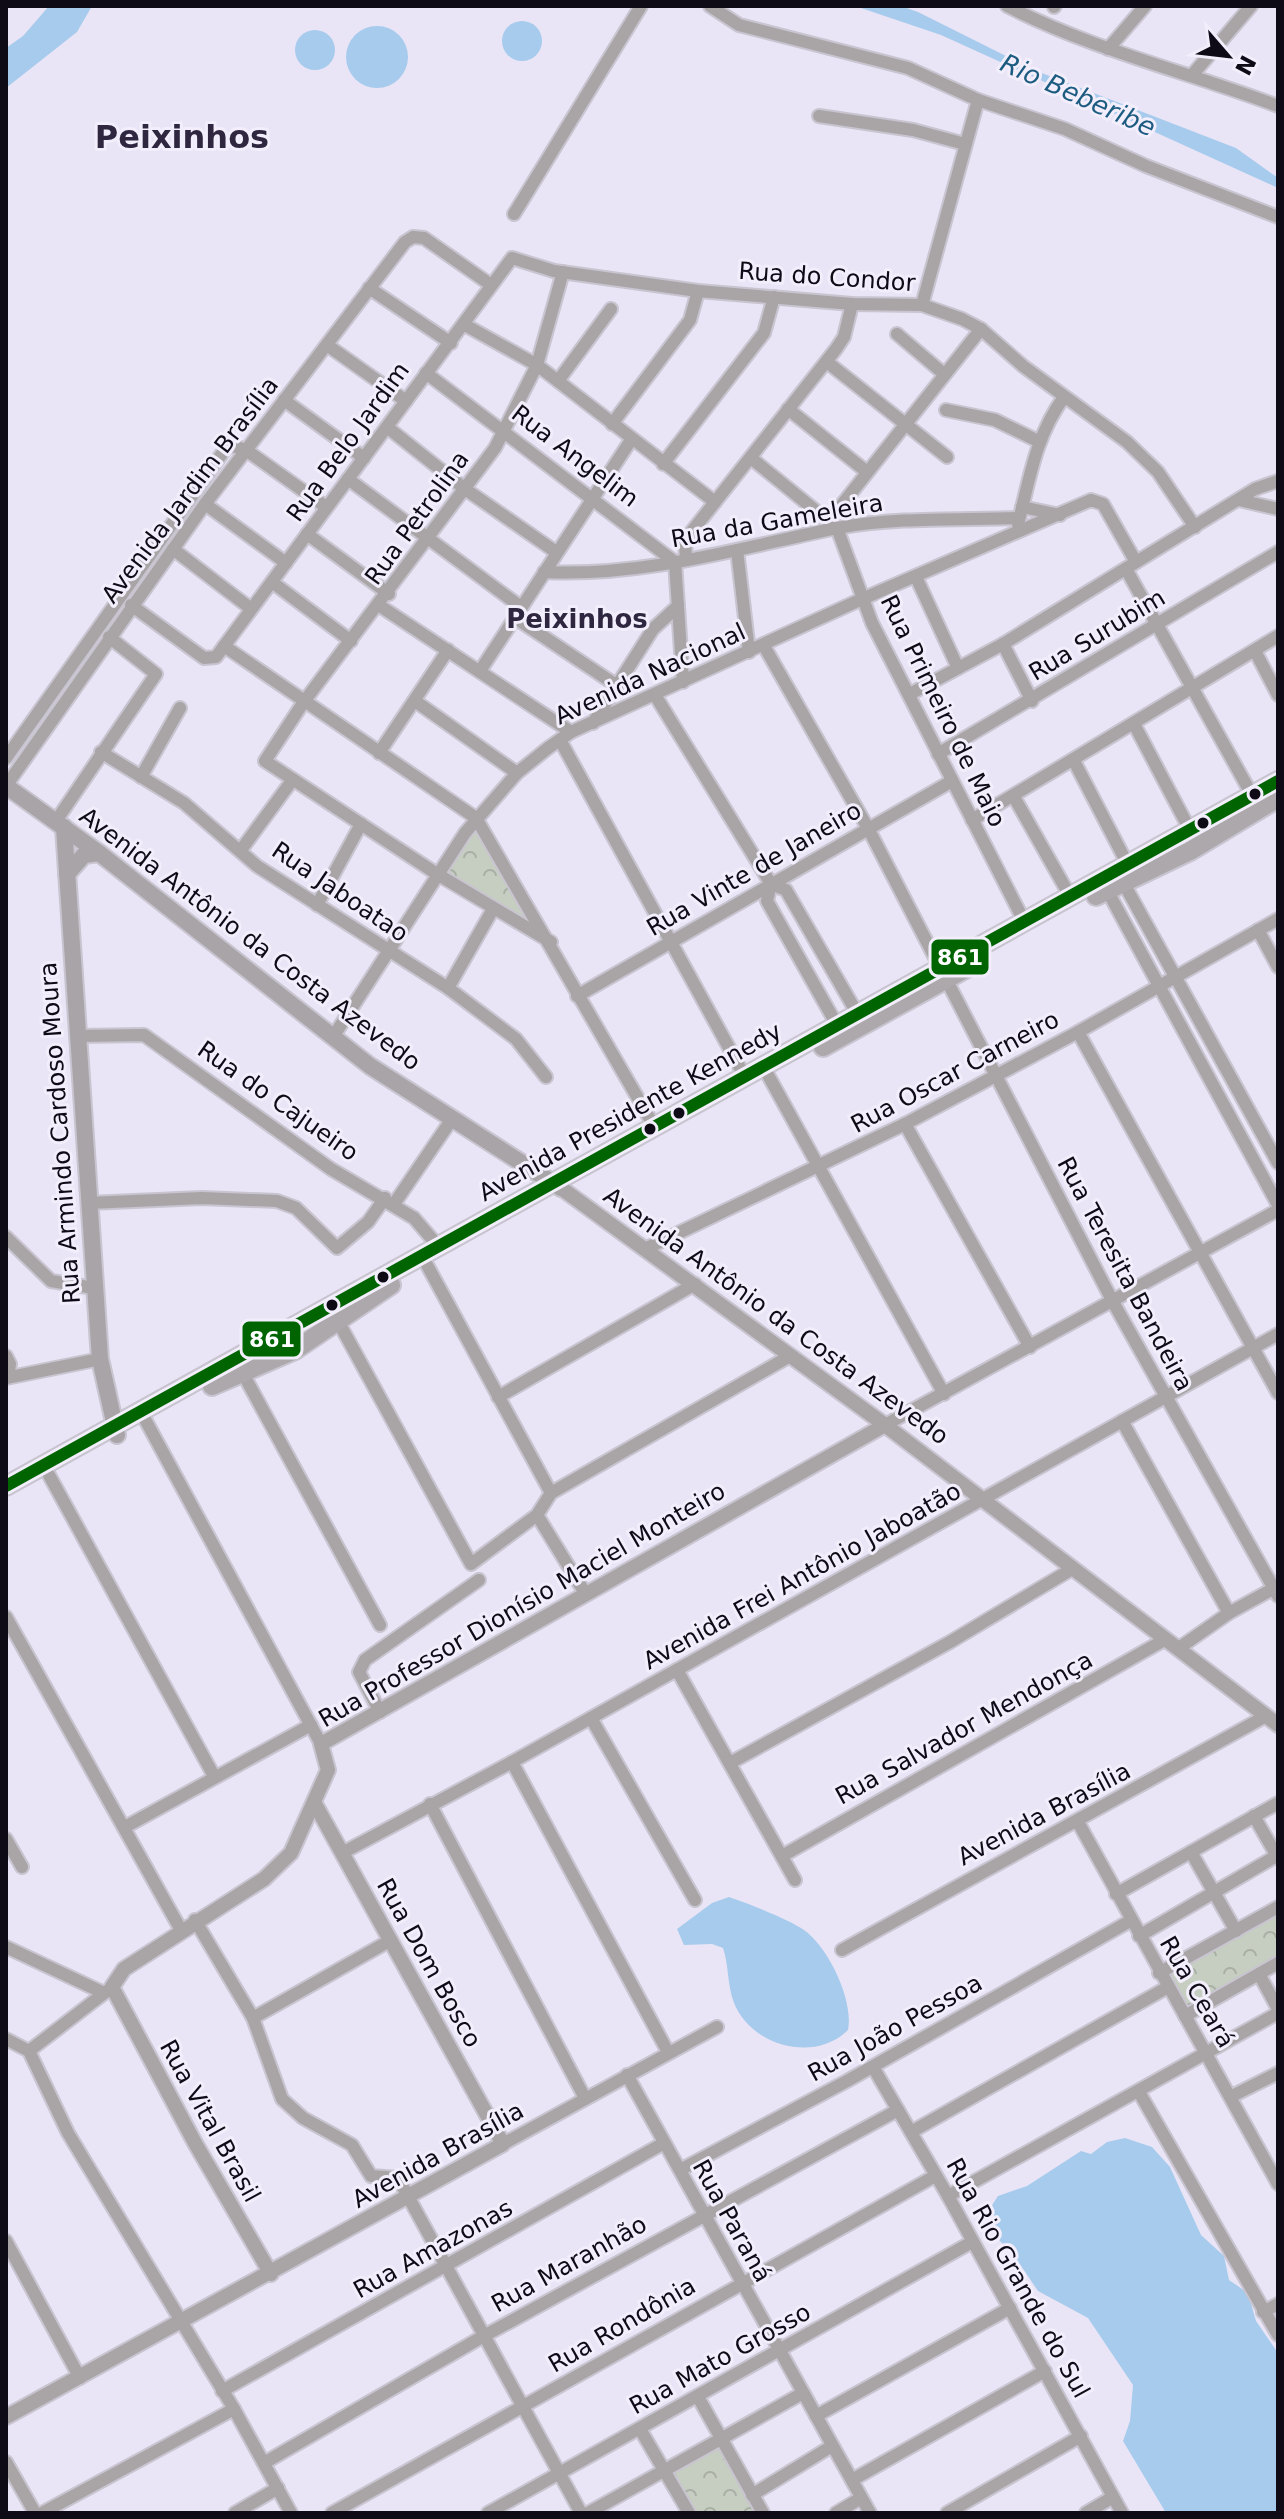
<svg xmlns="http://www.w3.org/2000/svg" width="1284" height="2519" viewBox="0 0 1284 2519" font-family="'DejaVu Sans',sans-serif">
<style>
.forest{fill:url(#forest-crowns)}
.water{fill:#a7cbec}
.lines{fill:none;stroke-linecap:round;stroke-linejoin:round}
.minor-casing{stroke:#c8c4d0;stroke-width:16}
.tertiary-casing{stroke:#c8c4d0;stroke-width:18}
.secondary-casing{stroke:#c8c4d0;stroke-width:20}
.primary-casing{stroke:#c8c4d0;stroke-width:22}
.minor{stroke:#a9a4a6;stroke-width:12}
.tertiary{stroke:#a9a4a6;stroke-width:14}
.secondary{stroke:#a9a4a7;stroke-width:16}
.primary{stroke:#ada8ac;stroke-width:18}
.bus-1-casing{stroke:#f2eefb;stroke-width:18}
.bus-1{stroke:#006400;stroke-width:12}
.bus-dot{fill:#0f0b16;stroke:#f2eefb;stroke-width:3}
.labels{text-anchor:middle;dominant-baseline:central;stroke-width:6;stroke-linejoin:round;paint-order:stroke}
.street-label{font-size:24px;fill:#0f0b16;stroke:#f2eefb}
.water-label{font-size:26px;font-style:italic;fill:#1d5c81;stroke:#f2eefb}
.neighbourhood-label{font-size:26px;font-weight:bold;fill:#2f2640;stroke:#f2eefb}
.district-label{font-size:32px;font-weight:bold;fill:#2f2640;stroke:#f2eefb}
.line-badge{stroke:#f2eefb;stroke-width:3}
.badge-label{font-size:22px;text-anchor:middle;font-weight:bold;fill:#fff}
</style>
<defs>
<pattern id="forest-crowns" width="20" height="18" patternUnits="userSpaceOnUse" patternTransform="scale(2)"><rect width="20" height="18" fill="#c6cdc1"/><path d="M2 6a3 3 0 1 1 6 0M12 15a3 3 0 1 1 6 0" fill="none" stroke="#a9afa5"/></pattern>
</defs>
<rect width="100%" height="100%" fill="#eae5f6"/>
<!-- forest -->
<g class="forest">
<polygon points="475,832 538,931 444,875"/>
<polygon points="1278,1907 1278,1957 1185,2010 1163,1972"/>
<polygon points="721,2446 759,2513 688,2513 667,2475"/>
</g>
<!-- water -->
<g class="water">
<polygon points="49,6 92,6 77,32 6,88 6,48 23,36"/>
<polygon points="855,6 901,6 918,12 1034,70 1236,148 1278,178 1278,188 941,35"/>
<circle cx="522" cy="41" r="20"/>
<circle cx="377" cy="57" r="31"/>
<circle cx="315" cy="50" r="20"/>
<path d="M 729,1897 C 747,1903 790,1920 804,1930 C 829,1948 854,2001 848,2030 C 815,2063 752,2047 734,2003 C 727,1984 729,1966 723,1948 L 712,1944 L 684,1945 L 677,1929 L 712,1903 Z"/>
<polygon points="1125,2138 1152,2147 1170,2167 1201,2235 1224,2256 1229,2280 1248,2293 1256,2321 1278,2353 1278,2513 1166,2513 1123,2441 1130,2421 1133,2385 1088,2318 1038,2291 1013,2254 998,2239 985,2216 998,2196 1027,2186 1081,2151 1091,2154 1107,2142"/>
</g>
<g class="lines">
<defs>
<g id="minor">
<polyline points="710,6 739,25 908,68 978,100 1065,129 1146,166 1278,217"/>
<path d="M 1007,6 C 1093,50 1188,72 1278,106"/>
<polyline points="1054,7 1055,6"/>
<polyline points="1108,49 1145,6"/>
<polyline points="1193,74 1251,6"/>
<polyline points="819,116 913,130 965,144"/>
<polyline points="514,214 641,6"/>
<polyline points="369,288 451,343"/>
<polyline points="922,305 978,100"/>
<polyline points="465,325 537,365 715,502"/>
<polyline points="897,334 944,374"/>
<polyline points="327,345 406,401"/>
<polyline points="827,362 947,457"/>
<polyline points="426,373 675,562 683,682"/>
<polyline points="558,381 611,309"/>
<polyline points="284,400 364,458"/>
<polyline points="788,409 867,472"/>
<polyline points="946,410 995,420 1038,441"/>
<polyline points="612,424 690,320 698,291"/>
<polyline points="387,427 465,489 556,552"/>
<polyline points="751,458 837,528 872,623 1025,923"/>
<polyline points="663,464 764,333 774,297"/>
<polyline points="348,479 521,607"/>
<polyline points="1239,500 1278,509"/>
<polyline points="205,504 286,563"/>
<polyline points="1022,507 1060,515"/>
<polyline points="829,521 981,329"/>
<path d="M 1018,524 C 1030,478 1035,437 1064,397"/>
<polyline points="307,534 389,594"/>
<polyline points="173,549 250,608"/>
<polyline points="737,550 749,652"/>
<polyline points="686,560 685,540 836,349 844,337 852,304"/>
<polyline points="1126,569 1252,795"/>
<path d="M 544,572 C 643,577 740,548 837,528 C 896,517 959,520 1019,518"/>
<polyline points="916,577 958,668"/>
<polyline points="272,582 351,641"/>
<polyline points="131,605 204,658 216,657 512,258 554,271 698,291 852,304 922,305 962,319 981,329 1023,366 1127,442 1158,472 1195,527"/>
<polyline points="380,606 571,732"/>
<polyline points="514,617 616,685"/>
<polyline points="1003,644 1032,701"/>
<polyline points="224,646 476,818 654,1126"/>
<polyline points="764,646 869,830 1113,1302 1278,1596"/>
<polyline points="1255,651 1278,695"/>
<polyline points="480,671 631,440"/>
<polyline points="910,694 1003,644 1255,489 1278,481"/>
<polyline points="655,695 771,884 786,890 857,1013"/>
<polyline points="415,701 517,773"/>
<polyline points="593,723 653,629 678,606"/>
<polyline points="1134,724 1190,830"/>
<polyline points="560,740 744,1075"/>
<polyline points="101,752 184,803 257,866 448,988 516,1039 546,1077"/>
<polyline points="379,753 448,650"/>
<polyline points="938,754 1278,552"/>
<polyline points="6,758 226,448 233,446 246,450 326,507"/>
<polyline points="1074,761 1128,865"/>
<polyline points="141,777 180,708"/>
<polyline points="6,786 205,504 405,242 413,237 424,238 491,285"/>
<polyline points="1014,797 1070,896"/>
<polyline points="972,820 1278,636"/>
<polyline points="56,821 156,674 109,637"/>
<polyline points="241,850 291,782"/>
<polyline points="1123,882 1278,1163"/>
<polyline points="771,884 767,901 837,1025"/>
<polyline points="1107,890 1278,1205"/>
<polyline points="317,905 361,824"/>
<polyline points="1258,930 1278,967"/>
<polyline points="551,942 437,874 265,761 303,703 495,448 537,365 563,272"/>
<polyline points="448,988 493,909"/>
<polyline points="577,996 952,781"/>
<polyline points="1078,1032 1278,1393"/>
<polyline points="77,1036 144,1035 331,1169 414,1218 438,1246"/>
<polyline points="333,1037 465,833 517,773 548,748 571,732 862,599 1091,500 1103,504 1136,562"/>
<polyline points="768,1075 944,1394"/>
<polyline points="905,1124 1030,1347"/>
<polyline points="89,1203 202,1198 277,1201 296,1208 337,1248 368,1222 385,1198"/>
<polyline points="394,1204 452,1119"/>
<polyline points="6,1237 51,1281 94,1288"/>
<polyline points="645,1249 905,1124 1078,1032 1278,919"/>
<polyline points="427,1265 551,1493"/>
<polyline points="339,1323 471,1564 537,1515 551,1493 790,1356"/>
<polyline points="6,1356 10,1364 8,1377"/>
<polyline points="241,1370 380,1625"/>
<polyline points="6,1378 100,1359"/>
<polyline points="498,1397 695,1284"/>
<polyline points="141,1412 321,1744"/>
<polyline points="1122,1421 1229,1613"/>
<polyline points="885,1425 1278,1210"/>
<polyline points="49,1475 214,1776"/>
<polyline points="537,1515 585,1593"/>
<polyline points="6,1617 181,1930"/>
<polyline points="1179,1648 1229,1613 1278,1586"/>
<polyline points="677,1670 795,1880"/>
<polyline points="380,1712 359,1672 365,1660 479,1580"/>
<polyline points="591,1718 695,1900"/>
<polyline points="512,1762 668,2052"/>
<polyline points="730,1763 950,1642 1072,1569"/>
<polyline points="430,1804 585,2098"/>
<polyline points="1254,1816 1278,1858"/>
<polyline points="1078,1822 1278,2184"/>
<polyline points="125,1827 311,1725"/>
<polyline points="6,1839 22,1867"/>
<polyline points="344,1852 512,1762 1278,1334"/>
<polyline points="1191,1852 1236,1931"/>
<polyline points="782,1856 1166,1639"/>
<polyline points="1116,1894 1278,1803"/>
<polyline points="195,1920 253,2018 282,2099 303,2118 352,2145 371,2176 398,2178 581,2513"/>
<polyline points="1139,1936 1278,1855"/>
<polyline points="6,1947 104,1993"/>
<polyline points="842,1950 1266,1716"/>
<polyline points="1159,1973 1278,1907"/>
<polyline points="1259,1974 1278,2009"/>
<polyline points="1185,2016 1278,1963"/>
<polyline points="253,2018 391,1940"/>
<polyline points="6,2039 29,2051 68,2133 234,2409 291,2513"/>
<polyline points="29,2051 107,1991"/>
<polyline points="873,2067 948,2196 1122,2513"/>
<polyline points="627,2075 870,2513"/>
<polyline points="1139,2092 1278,2335"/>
<polyline points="1232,2096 1278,2073"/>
<polyline points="911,2132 1168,1987"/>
<polyline points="503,2144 717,2027"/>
<polyline points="680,2170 847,2081 1130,1921"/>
<polyline points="948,2196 1278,2013"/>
<polyline points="6,2241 80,2378"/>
<polyline points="1263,2312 1278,2304"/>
<polyline points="222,2391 664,2143"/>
<polyline points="698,2397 763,2513"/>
<polyline points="816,2416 1010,2308"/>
<polyline points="640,2429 689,2513"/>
<polyline points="6,2462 35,2513"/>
<polyline points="264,2463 482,2337 898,2110"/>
<polyline points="852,2480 1045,2371"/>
<polyline points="752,2495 832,2446"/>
<polyline points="42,2513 234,2409"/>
<polyline points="235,2513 278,2488"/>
<polyline points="332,2513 935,2176"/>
<polyline points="488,2513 972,2242"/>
<polyline points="588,2513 803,2393"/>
<polyline points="836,2513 861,2498"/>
<polyline points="947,2513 1081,2436"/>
<polyline points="1086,2513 1113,2497"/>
</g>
<g id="tertiary">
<polyline points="561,1188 885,1425 1278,1725"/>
<polyline points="271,2274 195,2143 112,1987 124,1969 264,1879 291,1853 328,1770 321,1744 885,1425"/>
<polyline points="6,2417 503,2144 315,1804"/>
</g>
<g id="secondary">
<polyline points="6,786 99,853 370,1066 561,1188"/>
<polyline points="64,827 100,1359 117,1435"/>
<polyline points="67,874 84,855 99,853"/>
</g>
<g id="primary">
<polyline points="1096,896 1190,851 1278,798"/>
<polyline points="823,1047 972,965"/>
<polyline points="212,1386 295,1350 391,1285"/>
<polyline points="6,1486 1278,781"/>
</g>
</defs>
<!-- minor casing -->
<use href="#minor" class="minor-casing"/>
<!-- tertiary casing -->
<use href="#tertiary" class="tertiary-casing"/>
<!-- secondary casing -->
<use href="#secondary" class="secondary-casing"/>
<!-- primary casing -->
<use href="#primary" class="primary-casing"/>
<!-- minor -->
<use href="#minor" class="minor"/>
<!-- tertiary -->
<use href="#tertiary" class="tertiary"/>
<!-- secondary -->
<use href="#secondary" class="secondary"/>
<!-- primary -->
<use href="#primary" class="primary"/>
<defs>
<polyline id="bus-1" points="6,1486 1278,781"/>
</defs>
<!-- bus-1 casing -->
<use href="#bus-1" class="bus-1-casing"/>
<!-- bus-1 -->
<use href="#bus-1" class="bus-1"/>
</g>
<!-- markers -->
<g class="bus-dot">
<circle cx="1255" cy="794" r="7"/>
<circle cx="1203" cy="823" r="7"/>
<circle cx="679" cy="1113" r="7"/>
<circle cx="650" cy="1129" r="7"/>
<circle cx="383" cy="1277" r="7"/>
<circle cx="332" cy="1305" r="7"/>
</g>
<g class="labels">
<!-- street labels -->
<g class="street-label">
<text transform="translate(827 277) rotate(4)">Rua do Condor</text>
<text transform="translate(348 442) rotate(-54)">Rua Belo Jardim</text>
<text transform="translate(575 456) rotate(37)">Rua Angelim</text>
<text transform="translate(190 490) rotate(-53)">Avenida Jardim Brasília</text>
<text transform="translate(417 518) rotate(-54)">Rua Petrolina</text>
<text transform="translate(777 521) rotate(-10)">Rua da Gameleira</text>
<text transform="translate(1097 635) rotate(-31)">Rua Surubim</text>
<text transform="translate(650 674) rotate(-25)">Avenida Nacional</text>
<text transform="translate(943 711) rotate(64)">Rua Primeiro de Maio</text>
<text transform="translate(754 869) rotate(-30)">Rua Vinte de Janeiro</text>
<text transform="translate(340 892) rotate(34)">Rua Jaboatao</text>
<text transform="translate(250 939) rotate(37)">Avenida Antônio da Costa Azevedo</text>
<text transform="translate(955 1072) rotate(-28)">Rua Oscar Carneiro</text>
<text transform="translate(278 1101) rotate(35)">Rua do Cajueiro</text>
<text transform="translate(630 1112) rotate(-29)">Avenida Presidente Kennedy</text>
<text transform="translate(60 1133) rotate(-94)">Rua Armindo Cardoso Moura</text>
<text transform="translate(1125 1274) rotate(62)">Rua Teresita Bandeira</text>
<text transform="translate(776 1316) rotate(36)">Avenida Antônio da Costa Azevedo</text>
<text transform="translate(802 1576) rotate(-29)">Avenida Frei Antônio Jaboatão</text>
<text transform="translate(522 1605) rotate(-30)">Rua Professor Dionísio Maciel Monteiro</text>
<text transform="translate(964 1728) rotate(-29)">Rua Salvador Mendonça</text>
<text transform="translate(1044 1814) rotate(-28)">Avenida Brasília</text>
<text transform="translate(429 1963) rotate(61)">Rua Dom Bosco</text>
<text transform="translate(1197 1992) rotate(60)">Rua Ceará</text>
<text transform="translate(895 2028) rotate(-29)">Rua João Pessoa</text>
<text transform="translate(210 2121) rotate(61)">Rua Vital Brasil</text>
<text transform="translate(438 2155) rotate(-29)">Avenida Brasília</text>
<text transform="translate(732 2221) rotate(61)">Rua Paraná</text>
<text transform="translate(433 2249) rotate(-29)">Rua Amazonas</text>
<text transform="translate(569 2264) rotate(-29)">Rua Maranhão</text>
<text transform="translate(1018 2278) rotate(61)">Rua Rio Grande do Sul</text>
<text transform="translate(622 2325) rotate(-30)">Rua Rondônia</text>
<text transform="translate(720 2359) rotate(-29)">Rua Mato Grosso</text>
</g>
<!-- water labels -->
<g class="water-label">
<text transform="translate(1078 95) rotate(24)">Rio Beberibe</text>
</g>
<!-- neighbourhood labels -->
<g class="neighbourhood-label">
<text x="577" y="619">Peixinhos</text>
</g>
<!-- district labels -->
<g class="district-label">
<text x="182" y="137">Peixinhos</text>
</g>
</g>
<g class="line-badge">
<rect x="930" y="938" width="60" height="38" rx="8" fill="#006400"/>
<rect x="241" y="1320" width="61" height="38" rx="8" fill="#006400"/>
</g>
<g class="badge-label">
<text x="960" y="965">861</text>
<text x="272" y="1347">861</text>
</g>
<!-- border -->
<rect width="1284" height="2519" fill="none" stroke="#0f0b16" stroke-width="16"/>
<!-- north arrow -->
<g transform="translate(1228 56) rotate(118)" stroke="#f2eefb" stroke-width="6" paint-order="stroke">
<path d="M0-6L14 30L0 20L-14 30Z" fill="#0f0b16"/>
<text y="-12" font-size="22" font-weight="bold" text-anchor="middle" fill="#0f0b16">N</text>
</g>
</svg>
